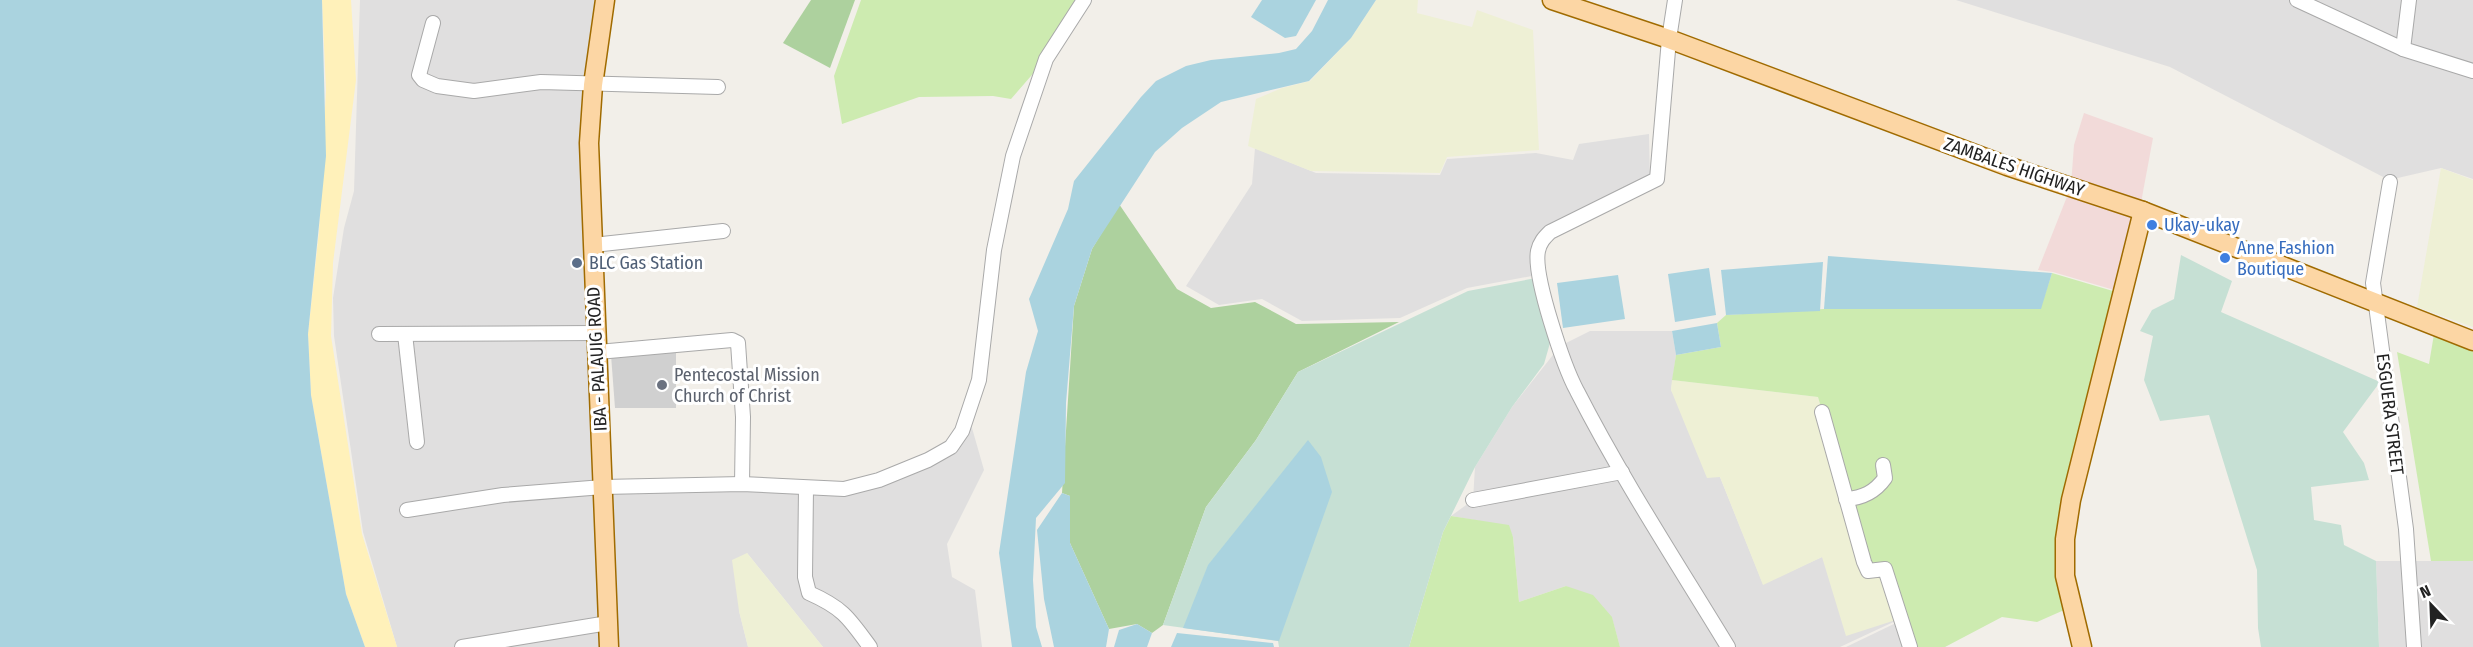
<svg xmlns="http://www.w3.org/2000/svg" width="2473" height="647" viewBox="0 0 2473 647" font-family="'Fira Sans Condensed',sans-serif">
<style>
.residential{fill:#e0dfdf}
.commercial{fill:#f2dad9}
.religious{fill:#d0d0d0}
.farmland{fill:#eef0d5}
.grass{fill:#cdebb0}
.forest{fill:#add19e}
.wetland{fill:#c6e0d4}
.sand{fill:#fff1ba}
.water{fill:#aad3df}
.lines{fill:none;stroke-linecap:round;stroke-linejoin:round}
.minor-casing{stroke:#a9a9a9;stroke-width:16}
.major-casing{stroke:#a06b00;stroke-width:21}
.minor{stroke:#fff;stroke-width:14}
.major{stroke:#fcd6a4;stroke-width:18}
.shop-dot{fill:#3f7fe0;stroke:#fff;stroke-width:2}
.service-dot{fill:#5c6f8a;stroke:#fff;stroke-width:2}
.worship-dot{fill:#6b7280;stroke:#fff;stroke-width:2}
.labels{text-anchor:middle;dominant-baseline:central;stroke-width:6;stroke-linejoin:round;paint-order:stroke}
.street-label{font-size:18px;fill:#222;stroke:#fff}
.shop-label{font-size:18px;fill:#366cbe;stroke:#fff;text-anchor:start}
.service-label{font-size:18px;fill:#4e5e75;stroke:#fff;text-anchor:start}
.worship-label{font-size:18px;fill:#5b616d;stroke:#fff;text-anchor:start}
</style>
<rect width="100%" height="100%" fill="#f2efe9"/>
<!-- residential -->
<g class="residential">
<polygon points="360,0 605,0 595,64 603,487 844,489 951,447 968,414 984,470 947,544 952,577 975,590 982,647 823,647 747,553 739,611 748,647 397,647 363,532 334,336 333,298 344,228 354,191"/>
<polygon points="1956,0 2473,0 2473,179 2441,168 2389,180 2170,67"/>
<polygon points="1649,134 1650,180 1546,232 1537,275 1467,288 1400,318 1302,321 1262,299 1219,305 1186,286 1252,184 1255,148 1316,173 1440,175 1447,159 1536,153 1573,160 1579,144"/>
<polygon points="1590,331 1672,331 1676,355 1671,390 1720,477 1763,584 1822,557 1902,618 1840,647 1620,647 1612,618 1566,586 1519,602 1513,537 1508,526 1451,516 1473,500 1475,467 1512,407 1560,346"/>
<polygon points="2376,561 2473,561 2473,647 2379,647"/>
<polygon points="1898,622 1905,647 1846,647"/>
</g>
<!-- commercial -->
<g class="commercial">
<polygon points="2084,113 2153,138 2140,208 2071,185 2074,145"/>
<polygon points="2070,189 2141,212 2121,292 2053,272 2038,270"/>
</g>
<!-- religious -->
<polygon class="religious" points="676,352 676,408 615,408 611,355"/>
<!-- farmland -->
<g class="farmland">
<polygon points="1376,0 1418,0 1417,13 1472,27 1477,10 1533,30 1539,150 1447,157 1440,173 1311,171 1248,146 1256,99 1282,88 1310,81 1351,38"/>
<polygon points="2441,168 2473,180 2473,327 2417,307"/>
<polygon points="1672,380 1818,397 1822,412 1885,569 1902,618 1846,636 1822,557 1763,585 1720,477 1707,478 1671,390"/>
<polygon points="747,553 823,647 748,647 739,611 732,560"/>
</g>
<!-- grass -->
<g class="grass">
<polygon points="861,0 1080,0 1044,61 1011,99 993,96 919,97 842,124 834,76"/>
<polygon points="2052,273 2123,294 2071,500 2071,607 2037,622 2002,617 1945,647 1909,647 1886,569 1868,571 1818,397 1672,380 1676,355 1721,347 1717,323 1726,315 1824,309 2040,309"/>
<polygon points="2434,334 2473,349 2473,561 2431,561 2397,352 2429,364"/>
<polygon points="1451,516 1509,525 1513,537 1519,602 1566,586 1593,595 1612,617 1620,647 1409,647 1443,532"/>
</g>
<!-- forest -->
<g class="forest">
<polygon points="811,0 855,0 830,68 783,43"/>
<polygon points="1119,204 1177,289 1211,308 1255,302 1296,324 1399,322 1298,372 1256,440 1206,507 1163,625 1152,633 1137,624 1109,629 1070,543 1070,496 1062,493 1074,306 1092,249"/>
</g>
<!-- wetland -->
<g class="wetland">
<polygon points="2181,255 2232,281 2221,312 2380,382 2343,432 2364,463 2369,480 2311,487 2314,520 2341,525 2344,545 2376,561 2379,647 2261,647 2258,628 2257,570 2209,415 2160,421 2144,380 2153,336 2140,331 2152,310 2174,299"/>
<polygon points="1541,277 1554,329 1544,364 1512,407 1475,467 1443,532 1409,647 1279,647 1278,641 1163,625 1206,507 1256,440 1298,372 1468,291"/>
</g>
<!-- sand -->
<polygon class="sand" points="322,0 351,0 356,80 333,263 331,336 362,534 397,647 365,647 346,594 311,395 308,334 319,231 326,90"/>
<!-- water -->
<g class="water">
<polygon points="0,0 322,0 326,156 308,334 311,395 346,594 365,647 0,647"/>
<polygon points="1262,0 1316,0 1296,36 1285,38 1251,17"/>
<polygon points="1328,0 1376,0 1351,38 1309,81 1221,102 1182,128 1155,152 1092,249 1074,306 1066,403 1065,483 1036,518 1033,580 1036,627 1042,647 1012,647 999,553 1026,372 1038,331 1029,299 1068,209 1074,181 1141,97 1156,81 1186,66 1211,60 1279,53 1296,49 1312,31"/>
<polygon points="1828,256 2052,273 2041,309 1824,309"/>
<polygon points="1823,262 1820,311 1726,315 1721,270"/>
<polygon points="1709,268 1716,315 1675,322 1668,274"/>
<polygon points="1618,275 1625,319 1563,328 1557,283"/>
<polygon points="1717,323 1721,347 1676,355 1672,331"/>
<polygon points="1308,440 1321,457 1332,492 1279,641 1183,628 1208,565"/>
<polygon points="1062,493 1070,496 1070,543 1109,629 1106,647 1054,647 1044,599 1037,530"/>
<polygon points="1137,624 1152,633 1147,647 1114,647 1119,630"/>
<polygon points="1177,633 1273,643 1274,647 1171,647"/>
</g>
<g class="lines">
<defs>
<g id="minor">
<path d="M 1675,0 L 1669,39 L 1657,179 L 1550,232 C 1544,238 1540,242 1538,251 C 1533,276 1564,367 1577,391 C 1622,479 1677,563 1728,647"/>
<polyline points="2297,0 2403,49 2473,71"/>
<polyline points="433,23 419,75 423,80 437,86 474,91 541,82 718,87"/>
<polyline points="2403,49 2409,0"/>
<polyline points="2390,182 2373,283 2406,529 2414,647"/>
<polyline points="593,245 723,231"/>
<polyline points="379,334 597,333"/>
<polyline points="405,334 417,442"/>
<polyline points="598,352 732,340 738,343 743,417 742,484"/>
<polyline points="1822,412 1864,562 1868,571 1885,569 1910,647"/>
<path d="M 806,488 L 805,577 L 809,593 C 843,608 849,618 870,647"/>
<path d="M 1846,499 C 1863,498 1875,492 1885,478 L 1883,465"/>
<polyline points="1473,500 1622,472"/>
<polyline points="407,510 503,495 603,487 742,484 844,489 879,480 928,460 951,447 962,431 979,380 994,250 1013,156 1046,59 1084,0"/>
<polyline points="462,647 608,623"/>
</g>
<g id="major">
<polyline points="605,0 593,85 589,143 609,647"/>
<polyline points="1552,0 1669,39 2007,166 2143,211 2473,341"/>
<polyline points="2082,647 2065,576 2065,539 2071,500 2143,211"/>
</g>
</defs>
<!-- minor casing -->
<use href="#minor" class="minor-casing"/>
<!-- major casing -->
<use href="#major" class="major-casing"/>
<!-- minor -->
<use href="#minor" class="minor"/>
<!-- major -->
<use href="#major" class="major"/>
</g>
<!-- markers -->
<g class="shop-dot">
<circle cx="2152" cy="225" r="6"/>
<circle cx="2225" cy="258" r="6"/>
</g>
<circle class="service-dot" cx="577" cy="263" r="6"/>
<circle class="worship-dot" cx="662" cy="385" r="6"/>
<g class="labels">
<!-- street labels -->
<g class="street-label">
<text transform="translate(2014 167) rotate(19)">ZAMBALES HIGHWAY</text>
<text transform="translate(597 359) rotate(-93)">IBA - PALAUIG ROAD</text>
<text transform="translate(2390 414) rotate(83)">ESGUERA STREET</text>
</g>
<!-- shop labels -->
<g class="shop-label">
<text x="2164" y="225">Ukay-ukay</text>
<text x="2237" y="248">Anne Fashion<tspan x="2237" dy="21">Boutique</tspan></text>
</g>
<!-- service labels -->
<g class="service-label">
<text x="589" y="263">BLC Gas Station</text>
</g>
<!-- worship labels -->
<g class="worship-label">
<text x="674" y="375">Pentecostal Mission<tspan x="674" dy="21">Church of Christ</tspan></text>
</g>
</g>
<!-- north arrow -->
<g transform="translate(2431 605) rotate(337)" stroke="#ffffff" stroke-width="4.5" paint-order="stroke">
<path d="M0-4.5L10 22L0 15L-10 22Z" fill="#222222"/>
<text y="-9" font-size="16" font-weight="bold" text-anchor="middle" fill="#222222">N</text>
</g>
</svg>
